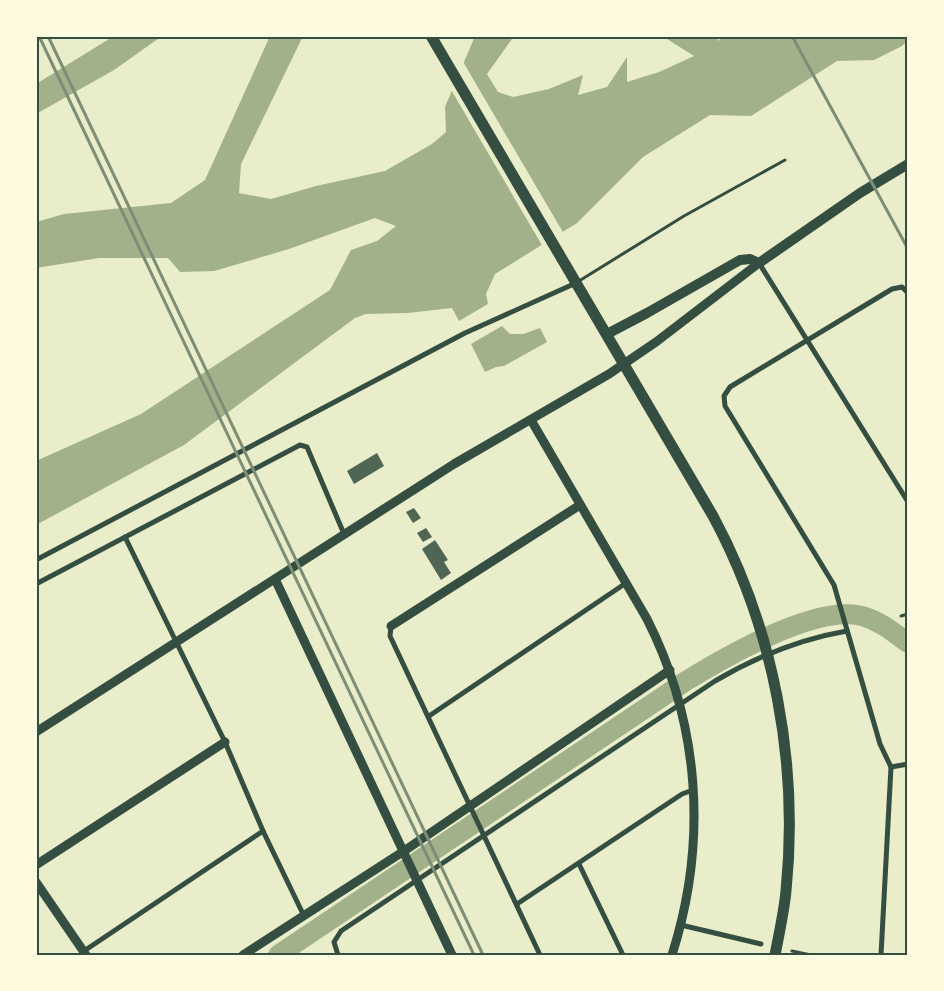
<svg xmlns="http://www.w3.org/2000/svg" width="944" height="991" viewBox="0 0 944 991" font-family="'Fira Sans Condensed',sans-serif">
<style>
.water{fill:#a3b18a}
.pier{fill:#e9edc9}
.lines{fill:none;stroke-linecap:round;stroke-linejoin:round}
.river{stroke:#a3b18a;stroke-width:20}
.building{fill:#4f6655}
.service{stroke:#344e41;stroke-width:3}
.minor{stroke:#344e41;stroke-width:5}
.tertiary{stroke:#344e41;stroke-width:9}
.secondary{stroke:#344e41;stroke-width:10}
.trunk{stroke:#344e41;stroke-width:11}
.rail{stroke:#7c8e77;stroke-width:3}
.neatline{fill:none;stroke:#344e41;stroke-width:2}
</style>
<rect width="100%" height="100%" fill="#e9edc9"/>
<!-- water -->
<g class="water">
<polygon points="114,36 162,36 114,70 36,114 36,84"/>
<polygon points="270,36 303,36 241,164 239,193 271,199 316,186 385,171 432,144 446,132 445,107 475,36 514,36 487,74 498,92 513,97 549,89 583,75 578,95 607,87 627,57 627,82 659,72 694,56 667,39 667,36 716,36 718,41 723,36 908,36 908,40 902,46 874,60 837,61 751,116 710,115 643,157 577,223 495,274 486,294 488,304 459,321 452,308 408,313 366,314 355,318 184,445 36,525 36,461 141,414 330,290 351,250 377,241 396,226 375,218 289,249 214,271 180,272 168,258 99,258 36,268 36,222 64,214 171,203 205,180"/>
<polygon points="502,326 510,334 523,334 540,328 547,342 504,366 496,367 485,372 471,344"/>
</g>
<!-- pier -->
<polygon class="pier" points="462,60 564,234 543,247 450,88"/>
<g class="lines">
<!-- river -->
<path class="river" d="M 278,955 L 686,681 C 725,657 816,604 862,616 C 880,621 893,632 908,643"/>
</g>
<!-- building -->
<g class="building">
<polygon points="377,453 384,466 354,484 347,471"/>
<polygon points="414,508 421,518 413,523 406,512"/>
<polygon points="426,528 432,537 423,542 417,533"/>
<polygon points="435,540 448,560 444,562 451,573 441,580 422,549"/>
</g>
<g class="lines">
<!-- service -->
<g class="service">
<polyline points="579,281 684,216 785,160"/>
<polyline points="901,616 908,614"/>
<polyline points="792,951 811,955"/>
</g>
<!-- minor -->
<g class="minor">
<polyline points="759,263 908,502"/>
<polyline points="125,537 225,742 263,831 304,916"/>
<polyline points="36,560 465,333 576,283"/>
<polyline points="36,584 300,445 307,447 344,534"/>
<polyline points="391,626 390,636 540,955"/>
<polyline points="429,716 626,583"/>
<polyline points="891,767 908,764"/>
<polyline points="579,864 623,955"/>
<polyline points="517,904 682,794 693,790"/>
<polyline points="681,925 761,944"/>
<polyline points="84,951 263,831"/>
<path d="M 338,955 L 334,942 L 341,931 L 715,681 C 756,657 800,639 847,631"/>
<polyline points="881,955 891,767 880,744 834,585 725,406 724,396 730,387 892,289 902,287 908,293"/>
</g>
<!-- tertiary -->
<g class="tertiary">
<path d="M 531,420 L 647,619 C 700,724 708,842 672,955"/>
<polyline points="275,579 452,955"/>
<polyline points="391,626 580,505"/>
<polyline points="36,732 454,464 609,374 656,342 759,263"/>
<polyline points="36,865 225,742"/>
<polyline points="36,882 86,955"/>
<polyline points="243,955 404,851 670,670"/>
</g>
<!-- secondary -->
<polyline class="secondary" points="607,334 647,313 740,260 750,259 759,263 860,193 908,164"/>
<!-- trunk -->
<path class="trunk" d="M 431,36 L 713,516 C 774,629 799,763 786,891 C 784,912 779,934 775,955"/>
<!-- rail -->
<g class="rail">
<polyline points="39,36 474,955"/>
<polyline points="48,36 483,955"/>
<polyline points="792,36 908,249"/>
</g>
</g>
<!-- border -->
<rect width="944" height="991" fill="none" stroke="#fefae0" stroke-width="75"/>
<rect x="38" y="38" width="868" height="916" class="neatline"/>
</svg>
